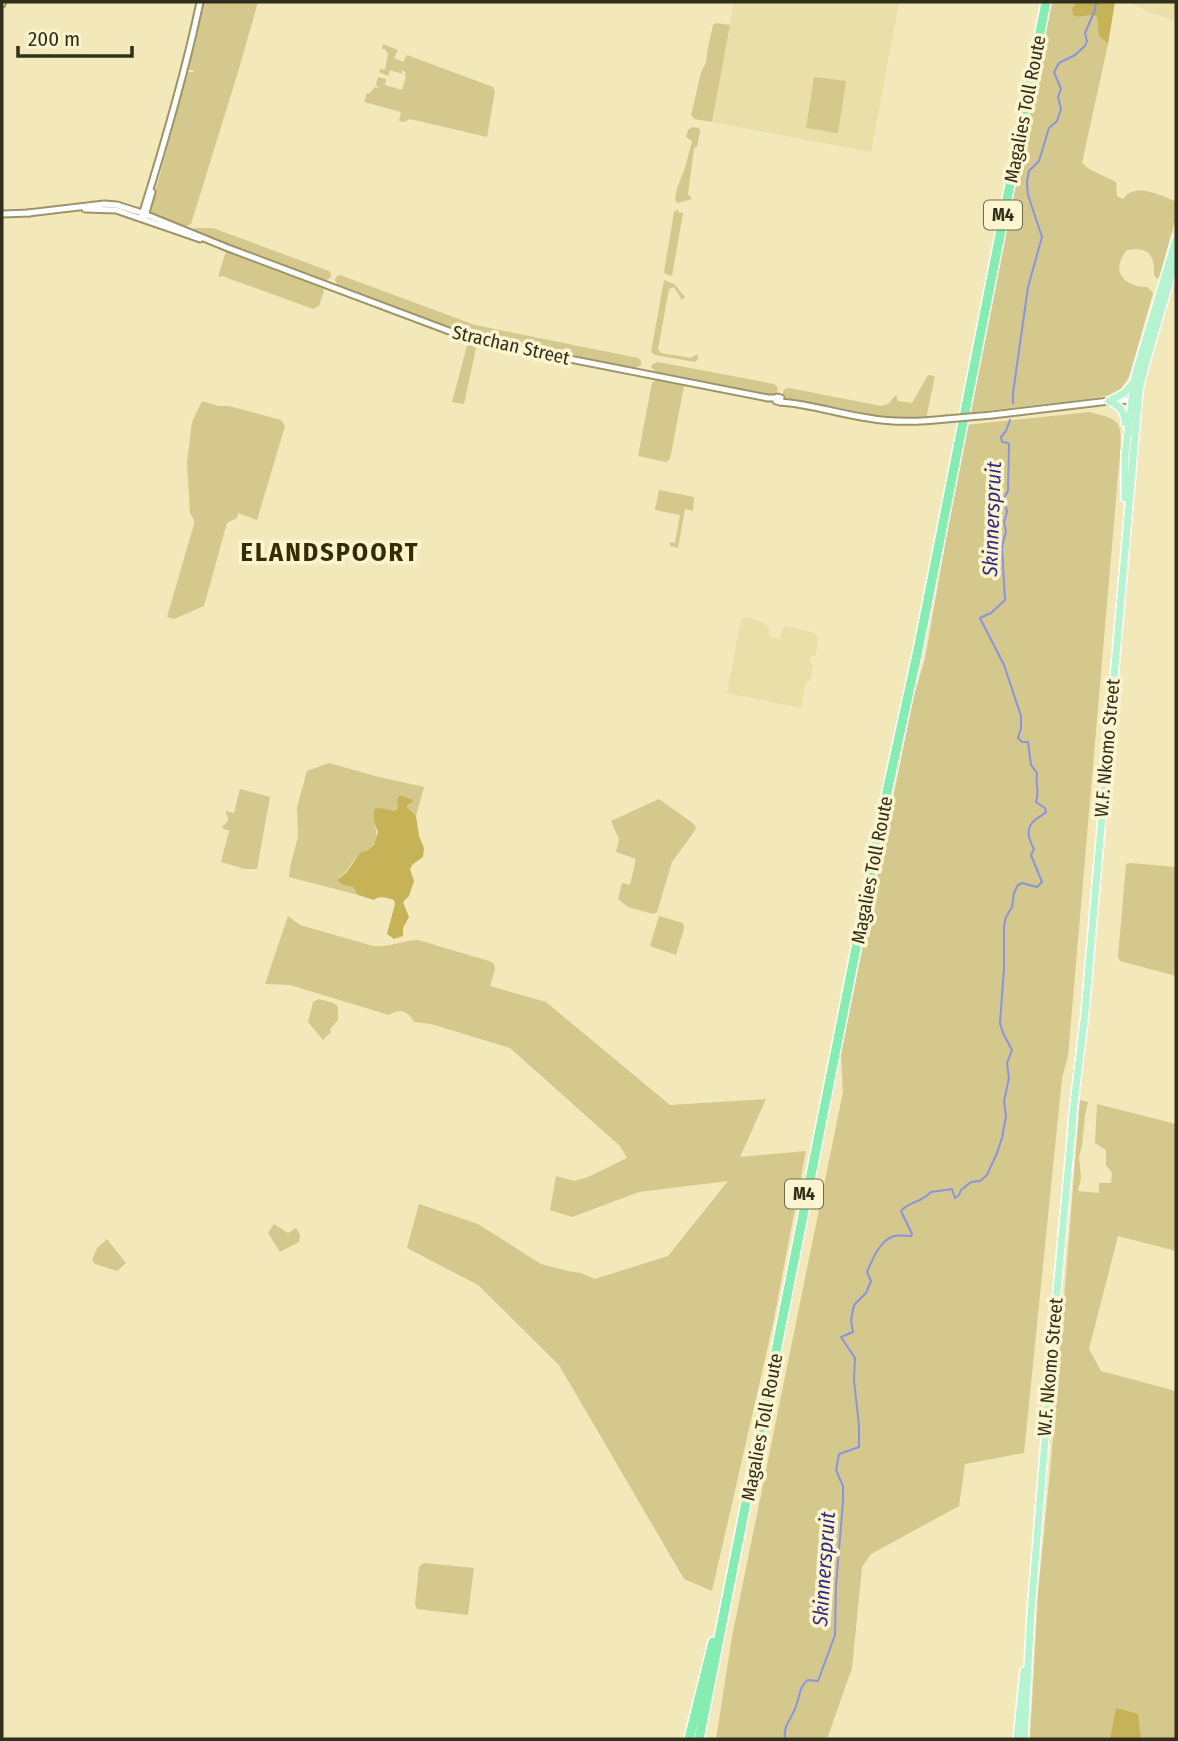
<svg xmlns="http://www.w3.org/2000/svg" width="1178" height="1741" viewBox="0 0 1178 1741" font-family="'Fira Sans Condensed',sans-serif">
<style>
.built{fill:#eadfa8}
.green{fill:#d4c88c}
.forest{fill:#c6b357}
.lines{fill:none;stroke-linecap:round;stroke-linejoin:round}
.stream{stroke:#8a94e1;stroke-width:2}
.minor-casing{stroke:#9d9468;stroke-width:9}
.major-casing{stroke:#fff;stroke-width:10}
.highway-casing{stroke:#fff;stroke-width:12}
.minor{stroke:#fff;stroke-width:5}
.major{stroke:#b6f4d1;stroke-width:7}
.highway{stroke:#85ecb2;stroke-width:9}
.minor-bridge-casing{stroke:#9d9468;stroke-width:9;stroke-linecap:butt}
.minor-bridge{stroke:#fff;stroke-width:5}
.labels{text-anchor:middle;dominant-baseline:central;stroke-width:7;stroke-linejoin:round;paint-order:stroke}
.shield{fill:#fdf5d0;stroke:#6e6a52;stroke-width:2}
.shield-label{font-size:18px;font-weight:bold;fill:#312e1c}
.street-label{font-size:19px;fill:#312e1c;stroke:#fdf5d0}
.water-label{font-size:21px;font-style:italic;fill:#2e2b84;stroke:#fdf5d0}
.district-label{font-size:26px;font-weight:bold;letter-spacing:2px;fill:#352c00;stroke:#fdf5d0}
</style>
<rect width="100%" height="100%" fill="#f2e8ba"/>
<!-- built -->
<g class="built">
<polygon points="734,2 899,2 871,152 712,122"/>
<polygon points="1129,2 1176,2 1176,22 1157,14 1154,14"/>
<polygon points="746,617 763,622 769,628 769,637 780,639 783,628 786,626 815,633 818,637 816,656 811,656 810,658 810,662 813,665 812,671 811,679 805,684 801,708 727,693 741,620"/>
</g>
<!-- green -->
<g class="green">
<polygon points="204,2 258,2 238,72 191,224 185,227 154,216 151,212 151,207 188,72 194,72 193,70 188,70"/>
<path d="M 1050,2 L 1076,2 L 1072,9 L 1078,17 L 1091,15 L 1097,17 C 1102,29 1095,34 1108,44 L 1082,163 L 1089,169 L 1116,182 L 1117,196 L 1123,199 C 1136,181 1160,196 1176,201 L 1176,217 L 1159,278 L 1156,278 L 1154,275 C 1155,254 1148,247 1127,250 C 1110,270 1123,287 1147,287 L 1153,293 L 1129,377 L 1121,389 L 1111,395 L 1087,399 L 968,413 Z"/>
<polygon points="716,23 730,25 712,122 694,119 691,115 701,73 706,62 708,47 713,25"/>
<polygon points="383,44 398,50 394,58 403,62 407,55 493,87 495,91 487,137 410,119 404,122 399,121 401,112 364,102 367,93 369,94 375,87 379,88 376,84 378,77 386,79 385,85 402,90 406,76 404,75 406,73 402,70 402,74 390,70 388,76 379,72 381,68 383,70 385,69 388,54 385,49 382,49"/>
<polygon points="814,77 846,81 838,133 806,128"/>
<polygon points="692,127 699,128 700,132 697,147 694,148 688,194 692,199 678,203 675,200 677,188 685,168 692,141 686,137 688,130"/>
<polygon points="678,209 678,212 683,213 672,276 665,274 664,272 674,212"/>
<polygon points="194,228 213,228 329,271 331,274 331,277 325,281 193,231"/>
<polygon points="226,251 321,285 324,291 319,306 313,309 222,276 218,277"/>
<polygon points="340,275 475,325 638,358 641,361 641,365 636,368 473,335 337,285 335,280 337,276"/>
<polygon points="664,280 674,284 685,297 682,300 674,287 669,289 658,349 661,353 691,358 697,354 698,359 695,362 655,355 651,352"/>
<polygon points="468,342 477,344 464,404 452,402"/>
<polygon points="658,362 774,384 778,388 777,392 772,395 656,372 651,367 653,364"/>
<path d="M 928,375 L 935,376 L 926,419 C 879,420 833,408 787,399 L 783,396 L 783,392 L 785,389 L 789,388 L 881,406 L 888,404 L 896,395 L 898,401 L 912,403 Z"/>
<polygon points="656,380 684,386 670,459 666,462 638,456 652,383"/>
<polygon points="202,401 218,406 229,406 281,420 285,426 257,520 238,513 237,518 227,523 204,606 174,619 167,617 194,524 194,520 190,513 187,462 192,422"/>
<path d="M 1090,412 C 1098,415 1111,416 1117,423 C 1124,431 1119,465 1118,476 L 1068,1056 L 1062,1078 L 1024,1453 L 965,1464 L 959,1506 L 871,1554 L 862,1567 L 852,1668 L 827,1739 L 716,1739 L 732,1637 L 843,1092 L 841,1054 L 914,695 L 925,659 L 966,425 Z"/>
<polygon points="659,490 694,497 693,511 685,509 678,548 670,546 670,542 675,543 680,515 655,510"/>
<path d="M 329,763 L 375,776 L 424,787 L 416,816 L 407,807 L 408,804 L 397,802 L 398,808 L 395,811 L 380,808 L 374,822 C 377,831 379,843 369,849 C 364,853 363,851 359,855 C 350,862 349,872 339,877 L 339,882 L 353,887 L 358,895 L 289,877 L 290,867 L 298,837 L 297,807 L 307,771 Z"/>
<path d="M 240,789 L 270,797 L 257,869 L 245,869 L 221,862 L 229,831 L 222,828 C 224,823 232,821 226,814 L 226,811 L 234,813 Z"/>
<polygon points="659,799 694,824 696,829 672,862 657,912 653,914 628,907 618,899 622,883 630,885 636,859 616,852 619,839 611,821"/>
<polygon points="1130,863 1176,867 1176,976 1120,961 1118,957 1126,864"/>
<path d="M 288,916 L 300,925 L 373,946 C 389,948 403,940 418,940 L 489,961 L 494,964 L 495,969 L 490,986 L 546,1002 L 670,1105 L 766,1099 L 740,1157 L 806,1151 L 773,1324 L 712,1591 L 684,1579 L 559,1365 L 478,1285 L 407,1248 L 419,1204 L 478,1224 L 541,1264 L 568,1271 L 581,1273 L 595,1279 L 668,1256 L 728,1181 L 639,1192 L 572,1217 L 550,1210 L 556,1176 L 574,1181 L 588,1177 L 627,1158 L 620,1146 L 510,1048 L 431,1024 L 414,1022 C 409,1011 399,1008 389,1015 L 290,985 L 265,984 Z"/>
<polygon points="659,916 683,923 684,929 676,955 650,946"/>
<polygon points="319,999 334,1003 338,1007 338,1020 330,1029 331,1032 323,1040 308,1022 313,1002"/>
<polygon points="1080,1100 1088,1102 1085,1115 1082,1146 1079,1156 1081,1178 1078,1191 1099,1193 1099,1183 1111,1183 1112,1173 1106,1165 1106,1150 1095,1143 1097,1104 1176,1124 1176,1251 1118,1236 1089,1349 1101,1371 1176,1391 1176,1739 1030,1739 1038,1593 1051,1461"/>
<polygon points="274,1224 288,1233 296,1228 300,1235 299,1242 280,1252 268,1233"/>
<polygon points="107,1239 126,1263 117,1271 95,1264 92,1260 97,1248"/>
<polygon points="424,1563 474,1568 468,1615 417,1609 415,1604 419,1567"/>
</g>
<!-- forest -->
<g class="forest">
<path d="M 1076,2 L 1115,2 L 1108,44 L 1099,36 L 1097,17 C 1089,12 1081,20 1073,15 L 1072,9 Z"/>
<path d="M 399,796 L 402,796 L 413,800 L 412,803 L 408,804 L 407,807 L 416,816 L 419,836 L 424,848 L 423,857 L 413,864 L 410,869 L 414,881 L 409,896 L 403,902 L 409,917 L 403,928 L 403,936 L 394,939 L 387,934 L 395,904 L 394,900 C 388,898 379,895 374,900 L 358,895 L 353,887 L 341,884 L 337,880 L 346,873 L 360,853 L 368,850 L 374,845 L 378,832 L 374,822 L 374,809 L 380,808 L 395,811 L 398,808 L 397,802 Z"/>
<polygon points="1116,1708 1138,1714 1141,1739 1110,1739"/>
</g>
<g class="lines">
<!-- stream -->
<g class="stream">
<polyline points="1013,403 1013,393 1028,287 1042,237 1028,195 1027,182 1029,171 1039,161 1049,128 1057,121 1061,109 1058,97 1061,89 1054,72 1059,63 1075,55 1085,46 1087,41 1085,33 1095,10 1096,2"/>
<path d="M 785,1739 C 783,1724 792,1719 796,1706 C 800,1696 799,1686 808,1680 L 818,1681 L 835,1635 L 836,1585 L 843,1502 L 843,1486 L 836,1470 L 839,1454 L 859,1447 L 859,1426 L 854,1380 L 855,1358 L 841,1337 L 853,1332 L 851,1320 L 854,1305 L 866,1293 L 871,1281 L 867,1272 C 872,1260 880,1240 894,1236 C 899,1235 907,1236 911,1236 L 912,1234 L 901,1211 C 908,1202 921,1203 931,1192 L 952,1189 L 955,1198 L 959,1195 L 961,1190 L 965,1187 L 971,1182 L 980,1181 L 987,1175 L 997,1153 L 1002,1138 L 1006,1116 L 1004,1101 L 1009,1078 L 1007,1063 L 1012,1050 L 1003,1033 L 1000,1023 L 1004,968 L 1004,926 L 1006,917 L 1012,907 L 1014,893 L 1018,885 L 1022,883 L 1037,887 L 1042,882 L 1031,855 L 1034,849 C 1028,838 1025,828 1036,819 C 1039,817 1043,815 1046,812 L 1045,808 L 1036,802 C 1040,791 1035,784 1037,773 L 1031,765 L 1028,742 L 1022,742 L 1018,738 L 1021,728 L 1021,716 L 1004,665 L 980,618 L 991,613 L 1005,600 L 1002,547 L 1006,531 L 1004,522 L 1007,512 L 1004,498 L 1008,491 L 1009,445 L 1008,443 L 1002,442 L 1001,437 L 1006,431 L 1010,420"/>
</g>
<defs>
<g id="minor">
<polyline points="2,4 3,2"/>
<polyline points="85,209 116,210 200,239"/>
<polyline points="28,213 104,204 117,205 142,213 228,248 473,340 768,398 776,398"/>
<polyline points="2,214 30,213"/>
<path d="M 142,215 C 164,145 185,74 200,2"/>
<polyline points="145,216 152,192"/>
<polygon points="777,397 781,398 780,402 776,401"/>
<path d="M 780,402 C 810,404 839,414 868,418 C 894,423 919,422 946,419"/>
<polyline points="992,415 1109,401 1135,400"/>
</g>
<g id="major">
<path d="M 1109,401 C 1119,405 1125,411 1125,423"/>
<polyline points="1109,401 1124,393 1133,383"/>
<polyline points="1125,498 1125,455 1135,376 1176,239"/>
<polyline points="1072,1121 1085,1012 1139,390 1145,365 1176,260"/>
<polyline points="1017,1739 1024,1671"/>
<polyline points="1024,1739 1031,1612 1058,1280 1073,1117"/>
</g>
<g id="highway">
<polyline points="689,1739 713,1642"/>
<polyline points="699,1739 887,792 918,650 1046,2"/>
</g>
</defs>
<!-- minor casing -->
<use href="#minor" class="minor-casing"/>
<!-- major casing -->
<use href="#major" class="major-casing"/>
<!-- highway casing -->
<use href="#highway" class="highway-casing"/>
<!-- minor -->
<use href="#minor" class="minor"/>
<!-- major -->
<use href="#major" class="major"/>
<!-- highway -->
<use href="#highway" class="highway"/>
<defs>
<polyline id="minor-bridge" points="946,419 992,415"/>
</defs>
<!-- minor-bridge casing -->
<use href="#minor-bridge" class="minor-bridge-casing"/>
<!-- minor-bridge -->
<use href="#minor-bridge" class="minor-bridge"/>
</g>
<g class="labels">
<!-- shield labels -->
<g class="shield">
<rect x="984" y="200.5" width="38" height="29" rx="5"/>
<rect x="785" y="1179.5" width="38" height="29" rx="5"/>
</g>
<g class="shield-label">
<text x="1003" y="215">M4</text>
<text x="804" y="1194">M4</text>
</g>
<!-- street labels -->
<g class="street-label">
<text transform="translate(1025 109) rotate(-79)">Magalies Toll Route</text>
<text transform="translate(511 345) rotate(13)">Strachan Street</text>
<text transform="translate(1107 748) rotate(-85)">W.F. Nkomo Street</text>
<text transform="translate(872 870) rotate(-79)">Magalies Toll Route</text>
<text transform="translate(1050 1367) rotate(-85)">W.F. Nkomo Street</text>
<text transform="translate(762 1427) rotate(-79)">Magalies Toll Route</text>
</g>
<!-- water labels -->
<g class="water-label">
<text transform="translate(992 519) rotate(-88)">Skinnerspruit</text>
<text transform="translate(824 1569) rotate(-86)">Skinnerspruit</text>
</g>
<!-- district labels -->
<g class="district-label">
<text x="330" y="552">ELANDSPOORT</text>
</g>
</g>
<!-- border -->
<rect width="1178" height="1741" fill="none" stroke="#312e1c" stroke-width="7"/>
<!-- scale -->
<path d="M18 46v10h114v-10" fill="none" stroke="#312e1c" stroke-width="3.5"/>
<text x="28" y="46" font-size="21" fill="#312e1c" stroke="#fdf5d0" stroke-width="5" paint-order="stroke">200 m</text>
</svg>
